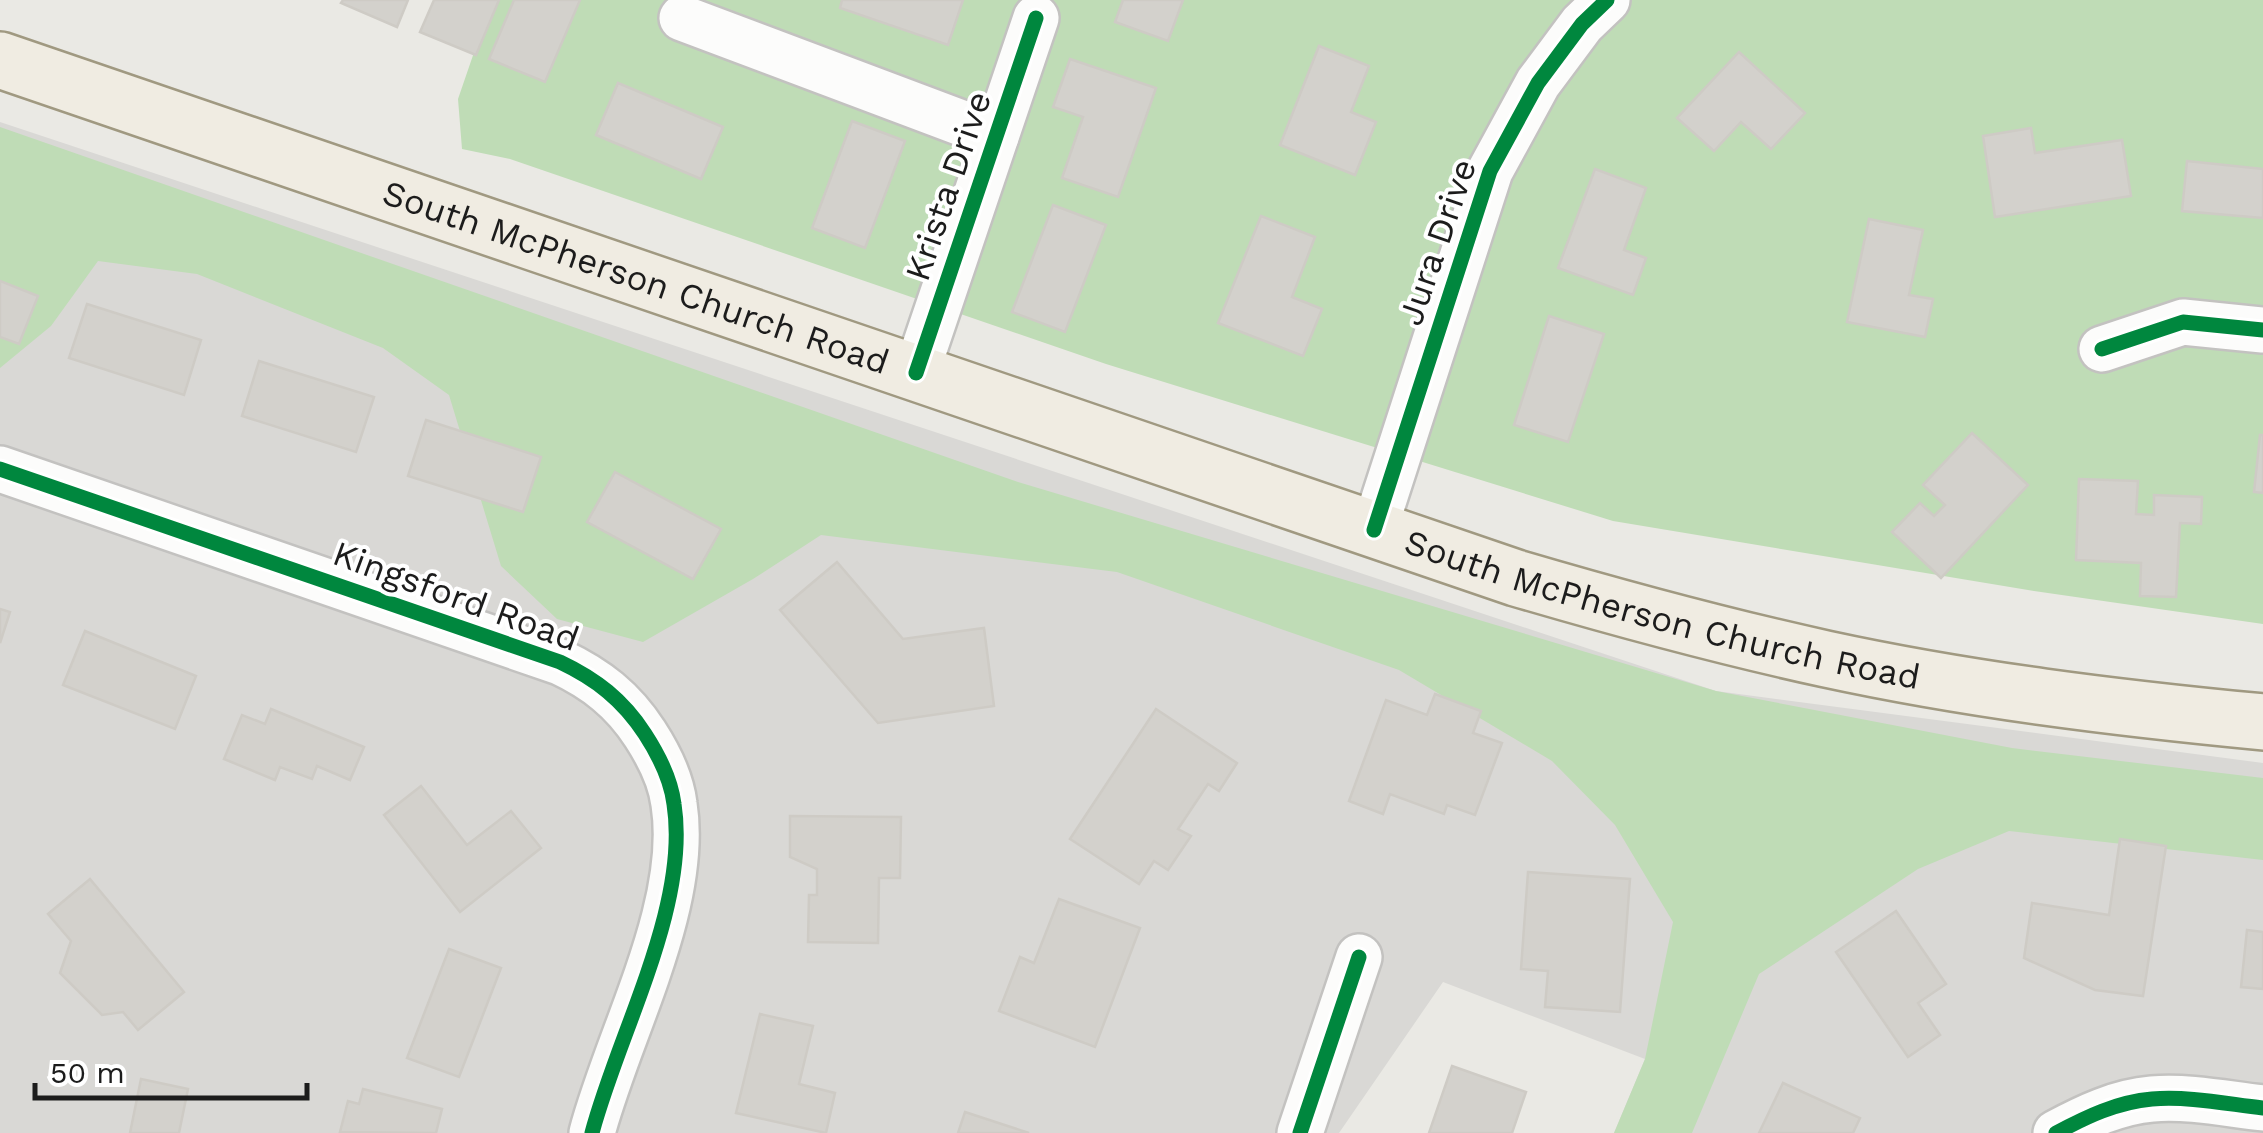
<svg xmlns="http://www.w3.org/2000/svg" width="2263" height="1133" viewBox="0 0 2263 1133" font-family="'Work Sans',sans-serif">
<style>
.residential{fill:#d9d8d5}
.forest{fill:#bfdcb6}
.building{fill:#d3d1cc;stroke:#cecbc5;stroke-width:2.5}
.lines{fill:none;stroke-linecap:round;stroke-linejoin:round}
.minor-casing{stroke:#c3c2c0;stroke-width:50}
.major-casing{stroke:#a09981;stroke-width:60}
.minor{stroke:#fcfcfb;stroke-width:45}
.major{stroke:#f0ece2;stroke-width:55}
.cycleway-casing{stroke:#fff;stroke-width:21}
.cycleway{stroke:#00873e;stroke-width:15}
.labels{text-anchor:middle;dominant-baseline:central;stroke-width:8;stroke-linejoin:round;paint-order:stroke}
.street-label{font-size:35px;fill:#1c1c1c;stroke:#fff}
</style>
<rect width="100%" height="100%" fill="#eae9e4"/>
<!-- residential -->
<polygon class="residential" points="0,122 1716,691 2263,763 2263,1133 1614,1133 1645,1059 1443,982 1339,1133 0,1133"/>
<!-- forest -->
<g class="forest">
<polygon points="492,0 2263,0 2263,624 2034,591 1613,521 1106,364 510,159 462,149 458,99"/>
<polygon points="0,127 1018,482 1716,691 2012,748 2263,778 2263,860 2009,831 1918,869 1759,974 1692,1133 1614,1133 1645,1059 1673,922 1615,825 1552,761 1399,670 1117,572 821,535 753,579 643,642 557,619 501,566 449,395 383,348 197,274 98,261 51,326 0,368"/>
</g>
<!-- building -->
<g class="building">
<polygon points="343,0 408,0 397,27 341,3"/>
<polygon points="434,0 499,0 476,55 420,32"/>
<polygon points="514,0 580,0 545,82 489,59"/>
<polygon points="842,0 963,0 948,45 840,8"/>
<polygon points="1123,0 1183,0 1168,41 1115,22"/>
<polygon points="1319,46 1369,66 1351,112 1376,122 1355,175 1280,145"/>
<polygon points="1739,52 1805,113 1771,149 1741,122 1714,151 1677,118"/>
<polygon points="1070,59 1156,88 1118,197 1062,178 1083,117 1053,107"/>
<polygon points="618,83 723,127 701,179 596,135"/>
<polygon points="852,121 905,141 865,248 812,228"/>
<polygon points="2031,128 2035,153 2122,140 2131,196 1995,217 1983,136"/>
<polygon points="2187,161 2263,169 2263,218 2182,211"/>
<polygon points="1595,169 1646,188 1624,250 1646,258 1633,295 1558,268"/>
<polygon points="1053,205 1106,225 1065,332 1012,312"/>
<polygon points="1261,216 1315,237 1292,297 1322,309 1303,356 1218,323"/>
<polygon points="1869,219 1923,230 1909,295 1933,299 1925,337 1847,322"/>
<polygon points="0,281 38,296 19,344 0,337"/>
<polygon points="87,304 201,340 184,395 69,358"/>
<polygon points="1549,316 1604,334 1568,442 1514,425"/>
<polygon points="259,361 374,397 356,452 242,416"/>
<polygon points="426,420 541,457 523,512 408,476"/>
<polygon points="1972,433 2028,485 1941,578 1892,532 1920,503 1934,516 1945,505 1923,485"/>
<polygon points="2260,435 2263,435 2263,493 2254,492"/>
<polygon points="615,472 721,529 693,579 587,522"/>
<polygon points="2079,479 2138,481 2136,514 2154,515 2154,495 2202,497 2201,524 2180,523 2176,597 2140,596 2141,563 2076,560"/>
<polygon points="837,562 903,639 984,628 994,706 878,723 780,610"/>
<polygon points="0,609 10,612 0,643"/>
<polygon points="85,631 196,676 175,729 63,685"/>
<polygon points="1435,694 1481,711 1473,733 1502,743 1475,815 1447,805 1444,814 1390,794 1383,814 1349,801 1386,700 1427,715"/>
<polygon points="271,709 364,747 350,780 317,766 312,779 280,767 275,780 224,759 242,715 265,724"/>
<polygon points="1156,709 1237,763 1219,791 1208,784 1178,829 1191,836 1168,870 1154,861 1139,884 1070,839"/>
<polygon points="421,786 467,845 511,811 541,848 460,912 384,815"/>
<polygon points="790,816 901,817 900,878 879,878 878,943 808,942 809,895 817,895 817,869 790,857"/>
<polygon points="2120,839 2166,846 2143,996 2095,990 2024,958 2032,903 2109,915"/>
<polygon points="1528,872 1630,879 1620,1012 1545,1007 1548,971 1521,969"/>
<polygon points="90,879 184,992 138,1030 123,1012 102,1015 60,973 71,941 48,914"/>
<polygon points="1059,899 1140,928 1095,1047 999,1011 1020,957 1034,963"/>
<polygon points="1896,911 1946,984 1918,1003 1940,1035 1908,1057 1836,952"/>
<polygon points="2247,930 2263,932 2263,989 2241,987"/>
<polygon points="449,949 501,968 459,1077 407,1058"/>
<polygon points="760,1014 813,1026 799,1084 835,1093 826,1133 736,1113"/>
<polygon points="1452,1066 1526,1092 1512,1133 1429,1133"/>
<polygon points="141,1079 188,1089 179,1133 130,1133"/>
<polygon points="1783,1083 1860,1118 1853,1133 1759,1133"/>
<polygon points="363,1089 442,1109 436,1133 340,1132 348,1101 359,1104"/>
<polygon points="965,1112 1029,1133 958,1133"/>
</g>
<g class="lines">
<defs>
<g id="minor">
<polyline points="682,18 996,136"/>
<polyline points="2102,349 2183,322 2263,330"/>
<polyline points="916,373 1036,18"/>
<path d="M 0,469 L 560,662 C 596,679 623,700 645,734 C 658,754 671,780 674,804 C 690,906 618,1034 592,1133"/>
<polyline points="1374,530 1490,171 1538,83 1582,24 1607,0"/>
<polyline points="1300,1133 1359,957"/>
<path d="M 2056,1133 C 2086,1117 2117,1102 2152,1099 C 2189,1096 2227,1104 2263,1108"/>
</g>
<g id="major">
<path id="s1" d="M 0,60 L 1516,578 C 1618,608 1721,636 1826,659 C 1969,690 2117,708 2263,722"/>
</g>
</defs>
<!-- minor casing -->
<use href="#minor" class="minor-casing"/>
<!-- major casing -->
<use href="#major" class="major-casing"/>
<!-- minor -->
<use href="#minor" class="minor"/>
<!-- major -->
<use href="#major" class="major"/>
<defs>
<g id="cycleway">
<polyline points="2102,349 2183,322 2263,330"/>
<polyline points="916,373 1036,18"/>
<path d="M 0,469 L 560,662 C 596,679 623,700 645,734 C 658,754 671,780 674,804 C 690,906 618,1034 592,1133"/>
<polyline points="1374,530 1490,171 1538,83 1582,24 1607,0"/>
<polyline points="1300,1133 1359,957"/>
<path d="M 2056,1133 C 2086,1117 2117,1102 2152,1099 C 2189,1096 2227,1104 2263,1108"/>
</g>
</defs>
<!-- cycleway casing -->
<use href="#cycleway" class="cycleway-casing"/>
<!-- cycleway -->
<use href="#cycleway" class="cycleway"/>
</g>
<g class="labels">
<!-- street labels -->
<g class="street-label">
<text transform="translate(948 186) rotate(-71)">Krista Drive</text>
<text transform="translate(1437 242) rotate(-71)">Jura Drive</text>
<text stroke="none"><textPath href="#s1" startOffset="672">South McPherson Church Road</textPath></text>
<text transform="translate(456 596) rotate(20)">Kingsford Road</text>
<text stroke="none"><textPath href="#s1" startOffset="1752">South McPherson Church Road</textPath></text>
</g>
</g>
<!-- scale -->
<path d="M35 1083v15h272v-15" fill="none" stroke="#1c1c1c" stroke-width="5"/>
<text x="50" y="1083" font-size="30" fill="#1c1c1c" stroke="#ffffff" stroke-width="8" paint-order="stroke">50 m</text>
</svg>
